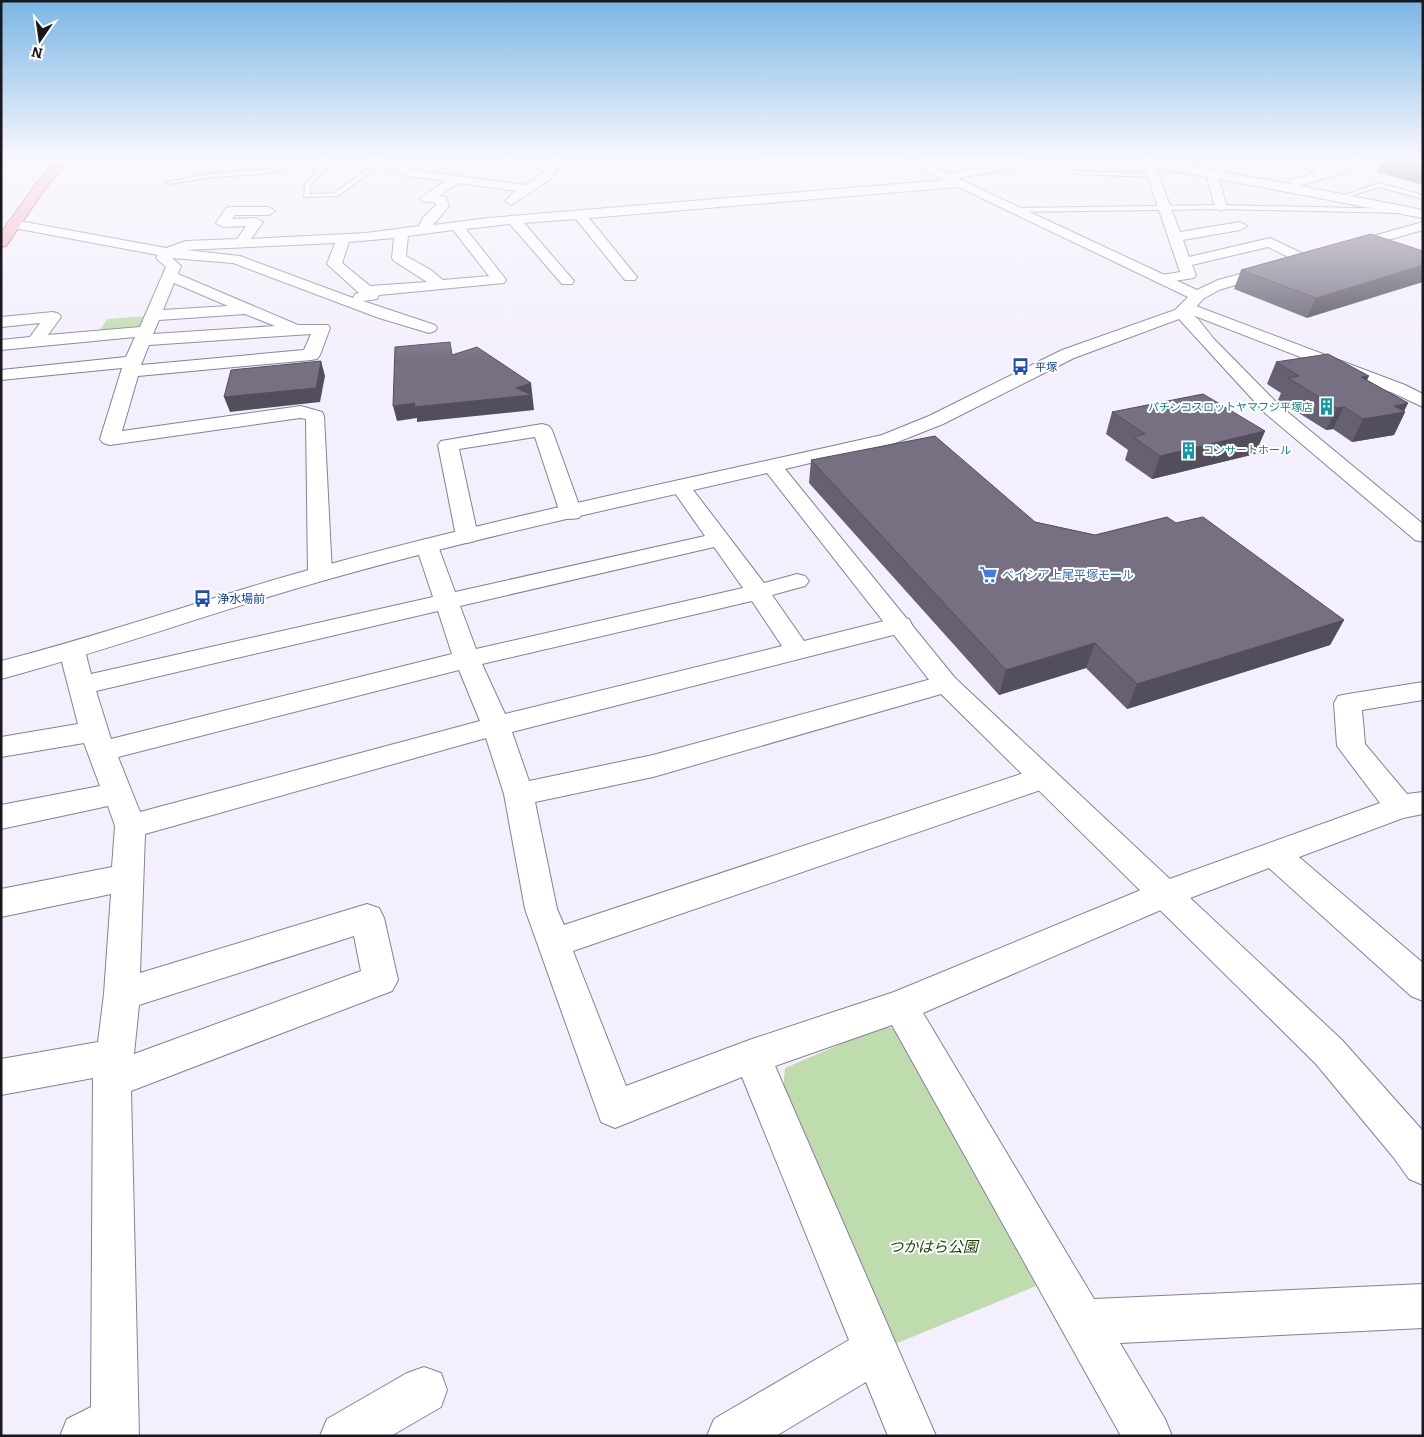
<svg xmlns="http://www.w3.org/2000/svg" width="1424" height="1437" viewBox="0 0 1424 1437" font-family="Bitter,'Noto Sans JP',serif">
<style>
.green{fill:#bfdcaf}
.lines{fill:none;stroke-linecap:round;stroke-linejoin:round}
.service-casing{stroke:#878094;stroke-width:2}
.minor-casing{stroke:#878094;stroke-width:2}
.tertiary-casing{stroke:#878094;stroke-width:2}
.primary-casing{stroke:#a45266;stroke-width:2}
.service{fill:#fff;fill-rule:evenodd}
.minor{fill:#fff;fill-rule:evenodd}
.tertiary{fill:#fff;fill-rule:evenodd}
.primary{fill:#f5aabb;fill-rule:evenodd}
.wall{fill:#666071}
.shaded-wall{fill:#534e5c}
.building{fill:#777083;stroke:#534e5c}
.labels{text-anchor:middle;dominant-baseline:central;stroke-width:4;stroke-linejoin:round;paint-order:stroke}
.far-transit-label{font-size:11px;fill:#164399;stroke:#fff;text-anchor:start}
.far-culture-label{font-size:11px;fill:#0d838f;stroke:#fff;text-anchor:end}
.shop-label{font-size:12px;fill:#366cbe;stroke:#fff;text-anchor:start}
.transit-label{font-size:12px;fill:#164399;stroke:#fff;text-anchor:start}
.near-park-label{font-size:15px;font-style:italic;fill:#1c3d00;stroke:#fff}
</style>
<rect width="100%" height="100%" fill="#f4effc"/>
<!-- green -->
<g class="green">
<polygon points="146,316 141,328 98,333 107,319"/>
<polygon points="883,1026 902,1031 1036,1286 895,1344 783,1091 785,1068"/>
</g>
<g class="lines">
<defs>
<g id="service">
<polygon points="317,160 326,160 260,174 213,177 169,184 166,182 213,173 260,170"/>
<polygon points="326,160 333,161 311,185 309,194 334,193 379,161 384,162 338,196 304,197 305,185"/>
<polygon points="1102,160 1149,161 1152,163 1149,165 1100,163"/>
<polygon points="1199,162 1201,165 1168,168 1165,166"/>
<polygon points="1071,171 1153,173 1156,175 1153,177 1073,174"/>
<polygon points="1379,183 1423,195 1423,199 1379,187 1344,198 1339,197"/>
<polygon points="1221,205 1402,209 1405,211 1402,213 1221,209 1013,212 1010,210 1013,208"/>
</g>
<g id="minor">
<polygon points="67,160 66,163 62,164 1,167 1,161"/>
<path d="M 368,160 L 383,160 L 413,170 L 525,185 L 545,171 L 554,160 L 565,160 L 548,181 L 511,205 L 505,201 L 515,191 L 459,183 L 439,196 L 446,197 L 449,206 L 433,225 L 488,218 L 946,180 L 940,177 L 942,174 L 1025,160 L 1042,161 L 1036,164 L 948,180 L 963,180 L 965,183 L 963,186 L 959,187 L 589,218 L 637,277 L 635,280 L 625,280 L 576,219 L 524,223 L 574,281 L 572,284 L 562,284 L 510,224 L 466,229 L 504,277 L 506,280 L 504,283 L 379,295 L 377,299 L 363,301 L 435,325 L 437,328 L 435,331 L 429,333 L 379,318 L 233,263 L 172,258 L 181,266 L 178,274 L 298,325 L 328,325 L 330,328 L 320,355 L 317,359 L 311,360 L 138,376 L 122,431 L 301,406 L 322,412 L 324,416 L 332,574 L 328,579 L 320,581 L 312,579 L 308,574 L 306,419 L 300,418 L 110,445 L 103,443 L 100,439 L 122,368 L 1,380 L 1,370 L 126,357 L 135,337 L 1,350 L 1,340 L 30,337 L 40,323 L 1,327 L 1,317 L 53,312 L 59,314 L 61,317 L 48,335 L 140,327 L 166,267 L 156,258 L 158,255 L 14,228 L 7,224 L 9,221 L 14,220 L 166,248 L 186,241 L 237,239 L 246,226 L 223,227 L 216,223 L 226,208 L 231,207 L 269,207 L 275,211 L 269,215 L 235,215 L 232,219 L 256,218 L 263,222 L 251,239 L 366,233 L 419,226 L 423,218 L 436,205 L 436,203 L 422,201 L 420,198 L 445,181 L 407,176 L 369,162 ZM 453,230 L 489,276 L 443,280 L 431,270 L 406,256 L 408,236 ZM 394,238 L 392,258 L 394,261 L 427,282 L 370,286 L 342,263 L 349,242 ZM 335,243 L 327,264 L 359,293 L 355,294 L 353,298 L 240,256 L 186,250 ZM 174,283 L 228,306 L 163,310 ZM 245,314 L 275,326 L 153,334 L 159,320 ZM 311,334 L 304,350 L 141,365 L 149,345 Z"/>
<path d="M 1142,160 L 1152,160 L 1291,184 L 1292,180 L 1317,173 L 1289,162 L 1288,160 C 1293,160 1299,159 1304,160 C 1320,164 1337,175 1350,160 L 1361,160 L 1355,168 L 1300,186 L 1423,210 L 1423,218 L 1219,179 L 1227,207 L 1221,211 L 1215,207 L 1207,177 L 1156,168 L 1180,232 L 1240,222 L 1247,226 L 1240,230 L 1183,240 L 1189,257 L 1270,238 L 1310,257 L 1312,260 L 1310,263 L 1300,263 L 1268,247 L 1192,265 L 1196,275 L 1194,278 L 1161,283 L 1156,282 L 1154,279 L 1156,276 L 1180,272 Z"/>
<polygon points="1188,303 1405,385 1423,394 1423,407 1393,393 1182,311 1180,308 1182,305"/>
<polygon points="542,424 549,426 552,430 582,513 579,518 571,519 563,518 560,513 535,437 459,449 478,536 475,541 467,543 459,541 456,536 438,445 441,441"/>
<path d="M 680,480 L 687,482 L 764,583 L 797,574 L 805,576 L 809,581 L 805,586 L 772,595 L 804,641 L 900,617 L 909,619 L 912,625 L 909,631 L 512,732 L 529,781 L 653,755 L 946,675 L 955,678 L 959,684 L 955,690 L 653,777 L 535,802 L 557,909 L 564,925 L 1042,767 L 1052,770 L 1057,778 L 1052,786 L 573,951 L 626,1086 L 752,1039 L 894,992 L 1153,885 L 1380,803 L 1337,746 L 1334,703 L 1338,696 L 1348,694 L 1423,682 L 1423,700 L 1362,710 L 1365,744 L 1407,794 L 1423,792 L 1423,814 L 1403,818 L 1299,857 L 1423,963 L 1423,1001 L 1411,996 L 1269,868 L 1177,903 L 923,1013 L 1094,1299 L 1423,1284 L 1423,1328 L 1120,1343 L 1165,1419 L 1172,1436 L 1121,1436 L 892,1025 L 775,1066 L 936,1436 L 888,1436 L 866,1382 L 776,1436 L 707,1436 L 714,1419 L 849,1340 L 742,1077 L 615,1128 L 601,1122 L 525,909 L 504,794 L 486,738 L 145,834 L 140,973 L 367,904 L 379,908 L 384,918 L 398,980 L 392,991 L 131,1091 L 139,1436 L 60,1436 L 67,1419 L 91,1407 L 93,1078 L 1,1095 L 1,1059 L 98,1042 L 104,994 L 111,894 L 1,917 L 1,889 L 112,867 L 115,826 L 108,806 L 1,829 L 1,805 L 100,786 L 84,743 L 1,757 L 1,737 L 78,724 L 59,651 L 63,645 L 72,643 L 81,645 L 85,651 L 91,674 L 433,597 L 416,546 L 419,541 L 427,539 L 435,541 L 438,546 L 455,592 L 705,536 L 670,486 L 673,482 ZM 714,547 L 743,588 L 476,649 L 460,606 ZM 752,601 L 782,646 L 505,714 L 482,664 ZM 438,611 L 452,654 L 111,739 L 96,691 ZM 459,670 L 480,721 L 140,812 L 118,757 ZM 354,936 L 361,971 L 134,1054 L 139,1005 Z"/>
<polygon points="424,1367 441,1373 447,1390 441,1407 391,1436 320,1436 327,1419 407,1373"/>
</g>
<g id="tertiary">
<path d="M 905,160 L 918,160 L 1197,290 L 1218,280 L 1273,265 L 1278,266 L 1280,269 L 1278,272 L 1219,290 L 1203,299 L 1191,313 L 1198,319 L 1214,339 L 1279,405 L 1423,524 L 1423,542 L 1415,540 L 1265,413 L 1179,319 L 1074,358 L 943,424 L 895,443 L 785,469 L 955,678 L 1342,1040 L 1423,1131 L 1423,1185 L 1409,1179 L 1394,1158 L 1316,1064 L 937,690 L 767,473 C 621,507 474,538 329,579 C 219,610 112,649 1,679 L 1,661 C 106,634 208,598 312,569 C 500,517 692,478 882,435 L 929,416 L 1062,350 L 1175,310 L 1188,297 L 906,162 Z"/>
<polygon points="1423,222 1423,230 1346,252 1339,248 1341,245"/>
</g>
<polygon id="primary" points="58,160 70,160 47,186 6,246 1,247 1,233 39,180"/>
</defs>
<!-- service casing -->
<use href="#service" class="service-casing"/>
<!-- minor casing -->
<use href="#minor" class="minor-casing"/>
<!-- tertiary casing -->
<use href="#tertiary" class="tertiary-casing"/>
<!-- primary casing -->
<use href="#primary" class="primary-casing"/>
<!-- service -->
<use href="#service" class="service"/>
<!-- minor -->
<use href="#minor" class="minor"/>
<!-- tertiary -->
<use href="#tertiary" class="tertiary"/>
<!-- primary -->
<use href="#primary" class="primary"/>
</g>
<!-- wall -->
<g class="wall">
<polygon points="1383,160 1423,160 1423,185 1377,172"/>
<polygon points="1371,234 1307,318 1234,289 1241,270"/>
<polygon points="1276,362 1367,380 1408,403 1404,411 1405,412 1394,435 1352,442 1333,429 1326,430 1278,400 1281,393 1267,384"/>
<polygon points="1112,412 1265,431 1255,454 1152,479 1125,460 1128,450 1106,434"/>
<polygon points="811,460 1035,522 1095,535 1176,523 1344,620 1330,645 1127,709 1086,668 999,695 809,483"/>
</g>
<!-- shaded-wall -->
<g class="shaded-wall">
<polygon points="1423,265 1423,282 1307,318 1316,298"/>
<polygon points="321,361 325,376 320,402 230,412 224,397"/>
<polygon points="1369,376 1359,398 1361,377"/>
<polygon points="531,383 534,410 417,422 417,418 397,421 393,406 516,388"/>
<polygon points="1408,403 1403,413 1405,412 1394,435 1352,442 1363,419 1394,406"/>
<polygon points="1344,407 1333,429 1326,430 1337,408"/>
<polygon points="1265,431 1255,454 1152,479 1160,456"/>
<polygon points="1344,620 1330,645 1127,709 1137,684"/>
<polygon points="1095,643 1086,668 999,695 1006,670"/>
</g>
<!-- building -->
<g class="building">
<polygon points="1398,160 1423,160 1423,166"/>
<polygon points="1371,234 1423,251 1423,265 1316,298 1241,270"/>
<polygon points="450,342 452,355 477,347 531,383 516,388 532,395 414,407 415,403 393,406 395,347"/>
<polygon points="1328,354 1369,376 1361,377 1408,403 1394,406 1405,412 1363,419 1344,407 1337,408 1288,378 1299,376 1276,362"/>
<polygon points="321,361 316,388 224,397 231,370"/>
<polygon points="1203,394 1265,431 1160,456 1133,437 1145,434 1112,412"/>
<polygon points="935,436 1035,522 1095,535 1167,517 1176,523 1203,517 1344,620 1137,684 1095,643 1006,670 811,460"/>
</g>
<!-- sky -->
<linearGradient id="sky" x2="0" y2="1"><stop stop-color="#7ab6e4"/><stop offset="0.44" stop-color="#faf8fe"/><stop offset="1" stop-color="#faf8fe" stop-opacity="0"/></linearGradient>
<rect width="1424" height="361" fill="url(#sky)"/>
<!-- icons -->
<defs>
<symbol id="bus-bare" viewBox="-9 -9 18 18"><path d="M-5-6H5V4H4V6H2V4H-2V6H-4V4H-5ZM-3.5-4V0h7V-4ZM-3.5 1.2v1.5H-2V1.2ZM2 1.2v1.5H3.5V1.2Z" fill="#1a4fb4" stroke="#fff" stroke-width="2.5" paint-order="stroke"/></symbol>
<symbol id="building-bare" viewBox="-9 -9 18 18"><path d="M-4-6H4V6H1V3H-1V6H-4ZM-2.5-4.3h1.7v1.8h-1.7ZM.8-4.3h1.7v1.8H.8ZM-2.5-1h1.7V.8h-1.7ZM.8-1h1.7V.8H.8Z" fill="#0f9aa8" stroke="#fff" stroke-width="2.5" paint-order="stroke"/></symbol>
<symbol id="supermarket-bare" viewBox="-9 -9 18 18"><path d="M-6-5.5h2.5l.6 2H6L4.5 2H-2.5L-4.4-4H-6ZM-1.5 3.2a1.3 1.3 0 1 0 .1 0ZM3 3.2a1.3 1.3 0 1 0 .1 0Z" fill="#3f7fe0" stroke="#fff" stroke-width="2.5" paint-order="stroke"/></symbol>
</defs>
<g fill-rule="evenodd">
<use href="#bus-bare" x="1008" y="354" width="25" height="25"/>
<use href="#building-bare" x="1314" y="394" width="25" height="25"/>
<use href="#building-bare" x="1176" y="438" width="25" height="25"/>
<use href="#supermarket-bare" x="976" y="562" width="25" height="25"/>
<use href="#bus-bare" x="190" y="586" width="25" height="25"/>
</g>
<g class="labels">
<!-- far-transit labels -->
<g class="far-transit-label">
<text x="1035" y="367">平塚</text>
</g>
<!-- far-culture labels -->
<g class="far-culture-label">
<text x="1313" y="407">パチンコスロットヤマフジ平塚店</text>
<text x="1203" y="450" text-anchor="start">コンサートホール</text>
</g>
<!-- shop labels -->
<g class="shop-label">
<text x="1002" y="575">ベイシア上尾平塚モール</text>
</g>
<!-- transit labels -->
<g class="transit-label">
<text x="217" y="599">浄水場前</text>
</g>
<!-- near-park labels -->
<g class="near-park-label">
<text x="933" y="1247">つかはら公園</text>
</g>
</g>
<!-- border -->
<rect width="1424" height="1437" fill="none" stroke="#1a171f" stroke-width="5"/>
<!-- north arrow -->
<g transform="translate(40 40) rotate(193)" stroke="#ffffff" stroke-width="4" paint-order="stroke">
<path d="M0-4L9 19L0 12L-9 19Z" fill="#1a171f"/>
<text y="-8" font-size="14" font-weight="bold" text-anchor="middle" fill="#1a171f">N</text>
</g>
</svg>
